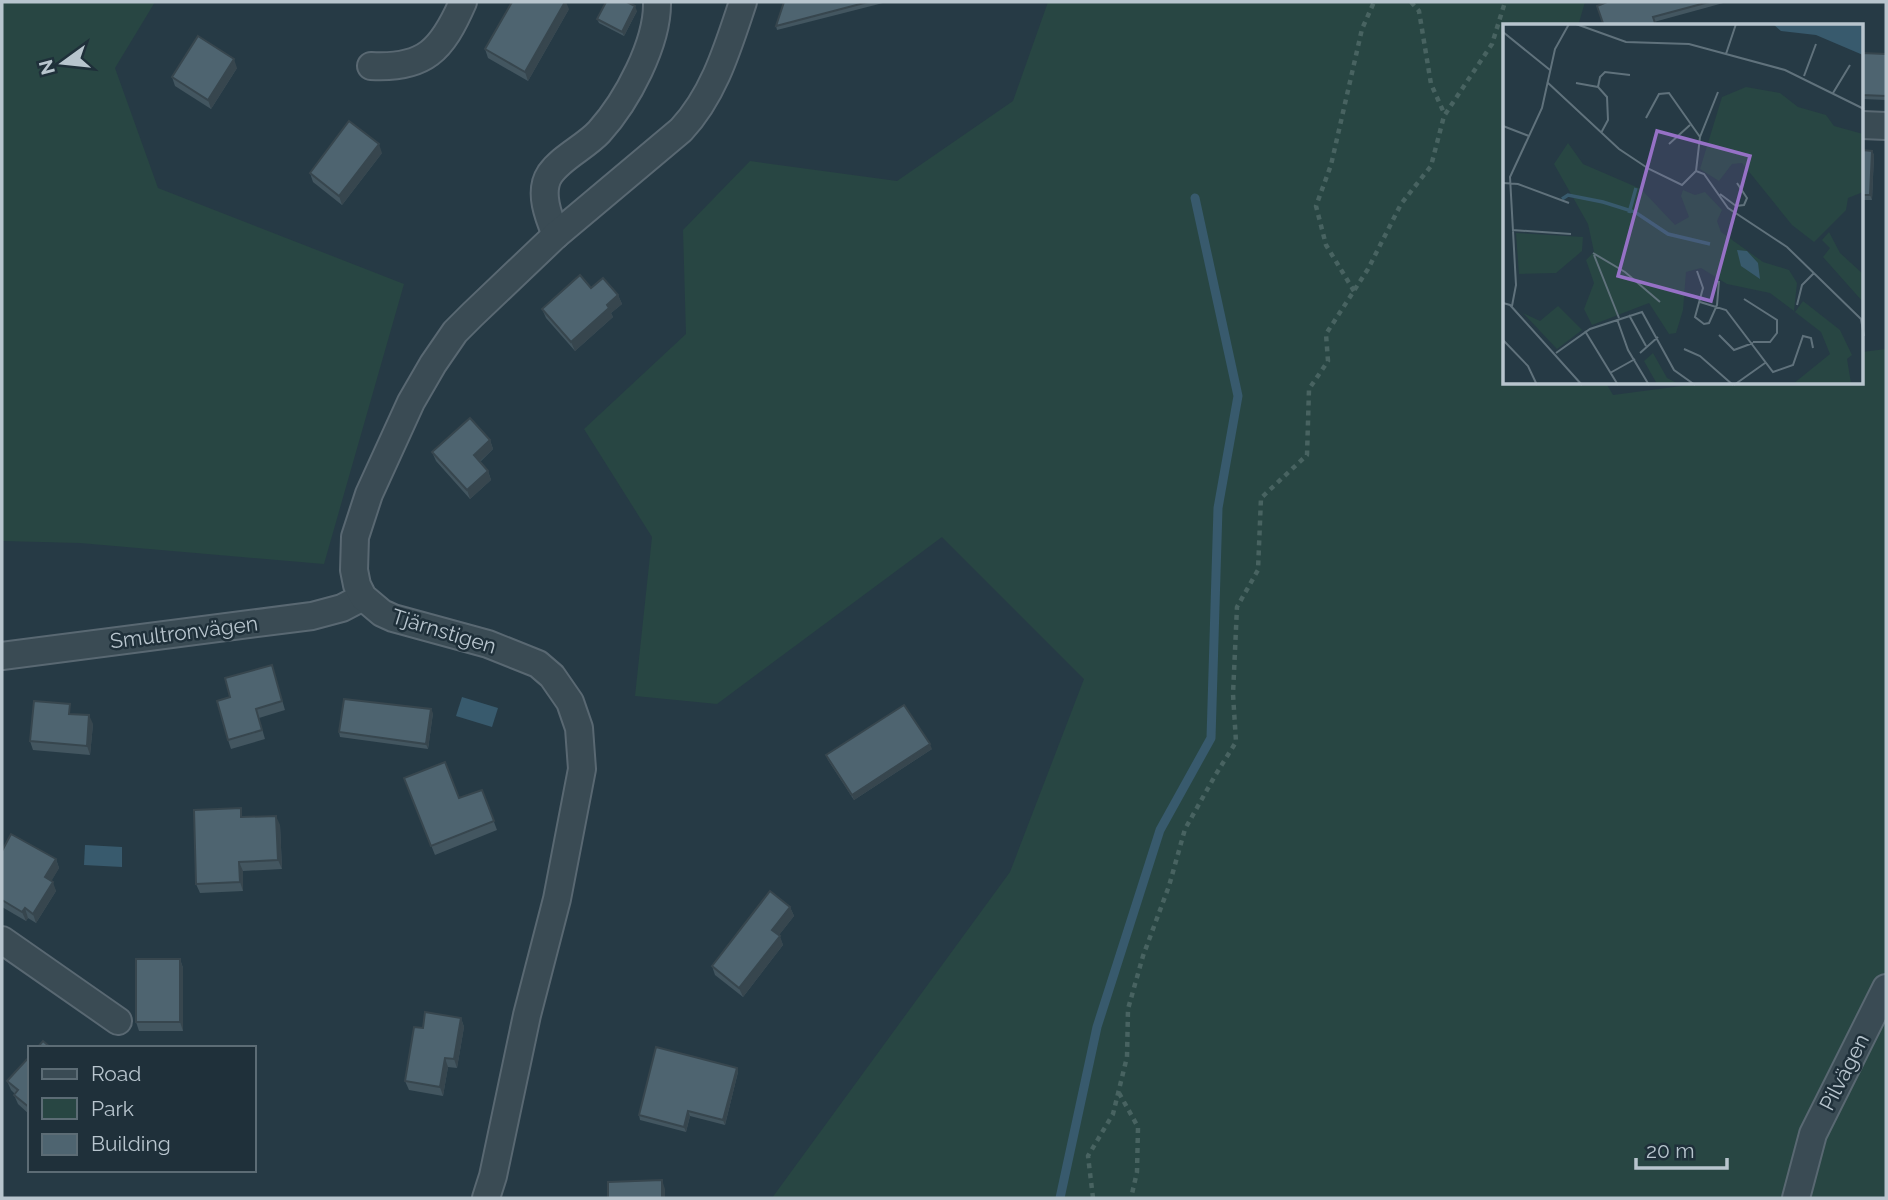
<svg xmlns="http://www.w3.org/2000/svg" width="1888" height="1200" viewBox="0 0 1888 1200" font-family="Raleway,sans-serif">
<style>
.green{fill:#284643}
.water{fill:#385a6d}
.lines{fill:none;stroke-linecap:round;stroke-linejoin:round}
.stream{stroke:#385a6d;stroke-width:9}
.street-casing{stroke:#596872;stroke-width:30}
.path{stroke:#486361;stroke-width:4.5;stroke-dasharray:5 5;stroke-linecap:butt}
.street{stroke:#3a4b54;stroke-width:26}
.wall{fill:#435660}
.shaded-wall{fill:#37464e}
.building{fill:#4e6470;stroke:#37464e;stroke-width:2}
.labels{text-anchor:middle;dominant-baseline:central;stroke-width:5;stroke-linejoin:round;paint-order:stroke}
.street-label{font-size:21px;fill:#b8c5ce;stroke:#1f303a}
.inset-river{fill:none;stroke:#385a6d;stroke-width:3.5}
.inset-road{fill:none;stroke:#60727c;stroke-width:2}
.view{fill:#9671c6;fill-opacity:0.15;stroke:#9671c6;stroke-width:3.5}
.inset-edge{fill:none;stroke:#b8c5ce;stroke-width:3.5}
</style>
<rect width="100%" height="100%" fill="#263a45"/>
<!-- green -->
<g class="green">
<polygon points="2,2 155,2 115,68 158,188 404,284 324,564 80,543 2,541"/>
<polygon points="1048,2 1585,2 1578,26 1505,26 1505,383 1606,383 1613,395 1704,383 1862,383 1862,352 1886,349 1886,1198 772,1198 1010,872 1084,679 942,537 717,704 635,696 652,537 584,429 686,334 683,230 750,161 897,181 1013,101"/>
</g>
<!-- water -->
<g class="water">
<polygon points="462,697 498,708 492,727 456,716"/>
<polygon points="85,845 122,847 122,867 84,865"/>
</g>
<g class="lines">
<!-- stream -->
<polyline class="stream" points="1060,1198 1097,1027 1160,830 1211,738 1218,508 1238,396 1195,198"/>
<defs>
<g id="street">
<path d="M 371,66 C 425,69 442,50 463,2"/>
<polyline points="1862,125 1886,126"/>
<path d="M 556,235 C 549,218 538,192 550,174 C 562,157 585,147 599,132 C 627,101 658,43 657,2"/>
<polyline points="2,656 312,616 342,608 363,597"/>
<polyline points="2,940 118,1021"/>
<path d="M 486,1198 L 493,1176 L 527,1015 L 557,899 L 582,769 L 579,728 L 570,702 L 552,676 L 538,664 L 488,644 L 393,618 L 382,613 L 363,597 L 357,585 L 354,570 L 355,537 L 369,494 L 411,402 L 433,364 L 455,332 L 472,315 L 556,235 L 681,130 C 714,95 728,47 743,2"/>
<polyline points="1796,1198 1813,1134 1886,988"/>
</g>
</defs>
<!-- street casing -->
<use href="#street" class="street-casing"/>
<!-- path -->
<g class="path">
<polyline points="1411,2 1419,11 1431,84 1444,113"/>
<polyline points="1354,291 1326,245 1316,206 1331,165 1362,29 1374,2"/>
<polyline points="1119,1093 1138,1127 1137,1172 1131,1198"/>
<polyline points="1093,1198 1088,1156 1113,1114 1127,1057 1128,1009 1143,956 1169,886 1185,829 1216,774 1236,742 1233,694 1237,607 1258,570 1261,498 1307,455 1309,389 1328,361 1326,334 1368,269 1401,204 1431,166 1444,116 1492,44 1505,2"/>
</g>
<!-- street -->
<use href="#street" class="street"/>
</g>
<!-- wall -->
<g class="wall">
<polygon points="784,2 887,2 777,30 776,26"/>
<polygon points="1607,2 1727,2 1654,22"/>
<polygon points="569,9 528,81 488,58 485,49"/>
<polygon points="637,11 624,36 599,23 597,19"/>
<polygon points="1862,53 1886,54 1886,100 1862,99"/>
<polygon points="237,68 211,109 175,86 172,77"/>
<polygon points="1862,150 1872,151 1874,155 1872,200 1862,200"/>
<polygon points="382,153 342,205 313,182 310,173"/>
<polygon points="591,288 618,295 622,304 611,313 613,317 575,351 546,318 542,309"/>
<polygon points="490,440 493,449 480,462 488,471 491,480 470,499 436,461 432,452"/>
<polygon points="272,665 285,710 259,718 265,739 231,749 228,740 230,697"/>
<polygon points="433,713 428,749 340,737 339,732"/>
<polygon points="73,714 93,724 90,755 33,750 30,741"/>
<polygon points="932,749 854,800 828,760 826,755"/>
<polygon points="404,778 459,798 482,790 497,830 435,855"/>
<polygon points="244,817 280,825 282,869 243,871 243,891 200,893 196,884"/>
<polygon points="2,851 56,859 59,868 51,881 56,891 36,923 28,918 26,921 2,907"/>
<polygon points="790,907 794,916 779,935 783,945 743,997 715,975 712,966"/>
<polygon points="180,959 183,968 183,1031 139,1031 136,1022"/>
<polygon points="461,1018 464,1027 457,1068 448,1067 443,1096 409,1090 405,1081 423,1028"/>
<polygon points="30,1056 30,1115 18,1104 14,1095 15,1094 11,1090 7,1081"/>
<polygon points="737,1068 738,1072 725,1125 690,1116 686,1132 640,1120 639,1115"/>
</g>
<!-- shaded-wall -->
<g class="shaded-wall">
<polygon points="565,2 566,2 569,9 528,81 525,72"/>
<polygon points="635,6 637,11 624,36 622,32"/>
<polygon points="234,59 237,68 211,109 208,100"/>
<polygon points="379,144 382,153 342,205 339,196"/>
<polygon points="1872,151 1874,155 1872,200 1870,195"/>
<polygon points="618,295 622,304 611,313 613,317 575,351 571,342 607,305"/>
<polygon points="490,440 493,449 477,464 474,455"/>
<polygon points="488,471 491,480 470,499 467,490"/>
<polygon points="431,709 433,713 428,749 426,744"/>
<polygon points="89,715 93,724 90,755 87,746"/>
<polygon points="930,744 932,749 854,800 852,795"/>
<polygon points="276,816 280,825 282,869 278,860"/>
<polygon points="56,859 59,868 48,887 45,877"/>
<polygon points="239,862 243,871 243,891 240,882"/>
<polygon points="53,882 56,891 36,923 33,914"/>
<polygon points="790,907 794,916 776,939 772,930"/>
<polygon points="25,908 28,918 26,921 22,912"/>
<polygon points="780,936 783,945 743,997 739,988"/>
<polygon points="180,959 183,968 183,1031 180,1022"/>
<polygon points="461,1018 464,1027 457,1068 454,1059"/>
<polygon points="445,1058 448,1067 443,1096 440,1087"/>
<polygon points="737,1068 738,1072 725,1125 723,1120"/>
<polygon points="688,1111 690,1116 686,1132 684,1127"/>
<polygon points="662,1180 665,1189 665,1198 662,1198"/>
</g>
<!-- building -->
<g class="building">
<polygon points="512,2 565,2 525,72 485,49"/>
<polygon points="606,2 627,2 635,6 622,32 597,19"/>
<polygon points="784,2 868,2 776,26"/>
<polygon points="1607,2 1709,2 1653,17 1656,26 1604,26 1597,6"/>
<polygon points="198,36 234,59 208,100 172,77"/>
<polygon points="1862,53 1886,54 1886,96 1862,95"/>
<polygon points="349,121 379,144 339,196 310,173"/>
<polygon points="1862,150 1872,151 1870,195 1862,195"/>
<polygon points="580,275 591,288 603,278 618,295 607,305 609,308 571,342 542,309"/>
<polygon points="470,418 490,440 474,455 488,471 467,490 432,452"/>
<polygon points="272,665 282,701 256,709 262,730 228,740 217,701 230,697 225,678"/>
<polygon points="344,699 431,709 426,744 339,732"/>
<polygon points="34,701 70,704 69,714 89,715 87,746 30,741"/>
<polygon points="904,705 930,744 852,795 826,755"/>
<polygon points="445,762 459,798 482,790 494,821 431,846 404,778"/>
<polygon points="241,808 241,817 276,816 278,860 239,862 240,882 196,884 194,810"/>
<polygon points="11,834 56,859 45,877 53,882 33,914 25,908 22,912 2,900 2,851"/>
<polygon points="770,891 790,907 772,930 780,936 739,988 712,966"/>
<rect x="136" y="959" width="44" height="63"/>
<polygon points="425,1012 461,1018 454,1059 445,1058 440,1087 405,1081 414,1027 423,1028"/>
<polygon points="43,1041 51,1048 37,1048"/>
<polygon points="656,1047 737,1068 723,1120 688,1111 684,1127 639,1115"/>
<polygon points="30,1056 30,1108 14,1095 18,1090 7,1081"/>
<polygon points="662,1180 662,1198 608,1198 608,1182"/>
</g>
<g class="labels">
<!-- street labels -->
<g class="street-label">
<text transform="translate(444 631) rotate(17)">Tjärnstigen</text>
<text transform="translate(184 632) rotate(-7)">Smultronvägen</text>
<text transform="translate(1844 1072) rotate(-63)">Pilvägen</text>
</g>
</g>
<!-- overview -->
<g transform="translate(1503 24)">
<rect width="360" height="360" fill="#263a45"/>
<path d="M 243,63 L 277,69 L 295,83 L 323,91 L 331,102 L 360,110 L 360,168 L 345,174 L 343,186 L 311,218 L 289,201 L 239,139 L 229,140 L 216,157 L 197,145 L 219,73 ZM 65,119 L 80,140 L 138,165 L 172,201 L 186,193 L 178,172 L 180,166 L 192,171 L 202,168 L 219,186 L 214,197 L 218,208 L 260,238 L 286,246 L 294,259 L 291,287 L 267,269 L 224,260 L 198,244 L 183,248 L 180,286 L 173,309 L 166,310 L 146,279 L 89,301 L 81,285 L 91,259 L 83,236 L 91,228 L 85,200 L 51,140 ZM 326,208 L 337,229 L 360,250 L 360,278 L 320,233 L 327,224 L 319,216 ZM 13,209 L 80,213 L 79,227 L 53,249 L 16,250 ZM 300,277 L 337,306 L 349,331 L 344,335 L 348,359 L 290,360 L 327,330 L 318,308 L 292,288 ZM 55,282 L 79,306 L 54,325 L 20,289 L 37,297 ZM 150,329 L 164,354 L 176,360 L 154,360 L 141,337 Z" fill="#284643"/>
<path d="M 270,0 L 360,0 L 360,31 L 313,11 L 278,7 ZM 234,226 L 244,227 L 255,239 L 257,255 L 238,242 Z" fill="#385a6d"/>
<path class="inset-river" d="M 59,175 L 65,171 L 100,178 L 132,188 L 165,210 L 207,220M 126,189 L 133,164"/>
<path class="inset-road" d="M 73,0 L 123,18 L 186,20 L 282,46 L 361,85M 0,8 L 47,46M 223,30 L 233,0M 301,52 L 313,20M 44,58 L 116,125 L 146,145 L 179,161 L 193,147 L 201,150 L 225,184 L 284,223 L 358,295 L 361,312M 73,59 L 95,63M 330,69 L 347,41M 143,94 L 156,70 L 166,69 L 197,113M 0,102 L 26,112M 98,109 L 105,96 L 104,73 L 95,63 L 97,53 L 102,48 L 127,51M 166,120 L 187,101M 193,147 L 197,113 L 215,68M 0,159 L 15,160 L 66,179M 217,170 L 233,182 L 241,181 L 244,174 L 234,159M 9,206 L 68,210M 90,229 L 122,248 L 157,278M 91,231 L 116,294M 194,247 L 200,264 L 192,293 L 201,300 L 206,299 L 214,281 L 216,257M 241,275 L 274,296 L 274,309 L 267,318 L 250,318M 197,278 L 223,286 L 270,348 L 290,341 L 300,312 L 308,314 L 310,324M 0,279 L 7,281 L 79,361M 294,281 L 299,261 L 311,249M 9,282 L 13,261 L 7,153 L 39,84 L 52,25 L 66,0M 126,291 L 143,322M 114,295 L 125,326 L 146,361M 82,307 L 115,361M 216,311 L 231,326 L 250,319M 0,316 L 25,342 L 34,361M 181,325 L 197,332 L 230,361M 53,329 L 87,305 L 139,288 L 171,346 L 192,361M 137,329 L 155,313M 107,349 L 132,335M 231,361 L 262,339"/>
<path class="view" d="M 154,107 L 247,132 L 208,277 L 115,252 Z"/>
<rect width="360" height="360" class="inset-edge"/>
</g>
<!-- border -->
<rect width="1888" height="1200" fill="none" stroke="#b8c5ce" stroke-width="7"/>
<!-- legend -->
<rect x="28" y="1046" width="228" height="126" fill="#1f303a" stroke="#5c6c75" stroke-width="2"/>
<rect x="42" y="1069" width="35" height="10" fill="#3a4b54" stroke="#5c6c75" stroke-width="2"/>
<text x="91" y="1081" font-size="21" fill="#b8c5ce">Road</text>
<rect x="42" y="1098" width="35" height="21" fill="#284643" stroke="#5c6c75" stroke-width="2"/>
<text x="91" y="1116" font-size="21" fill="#b8c5ce">Park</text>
<rect x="42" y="1134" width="35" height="21" fill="#4e6470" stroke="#5c6c75" stroke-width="2"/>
<text x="91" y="1151" font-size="21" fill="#b8c5ce">Building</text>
<!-- north arrow -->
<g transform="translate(63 63) rotate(255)" stroke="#1f303a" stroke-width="5" paint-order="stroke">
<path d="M0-5L12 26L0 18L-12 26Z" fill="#b8c5ce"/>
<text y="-10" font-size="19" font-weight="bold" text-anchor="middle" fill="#b8c5ce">N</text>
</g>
<!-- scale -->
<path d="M1636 1158v10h91v-10" fill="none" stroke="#b8c5ce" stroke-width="3.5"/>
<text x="1646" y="1158" font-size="21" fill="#b8c5ce" stroke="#1f303a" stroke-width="5" paint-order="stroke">20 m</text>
</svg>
